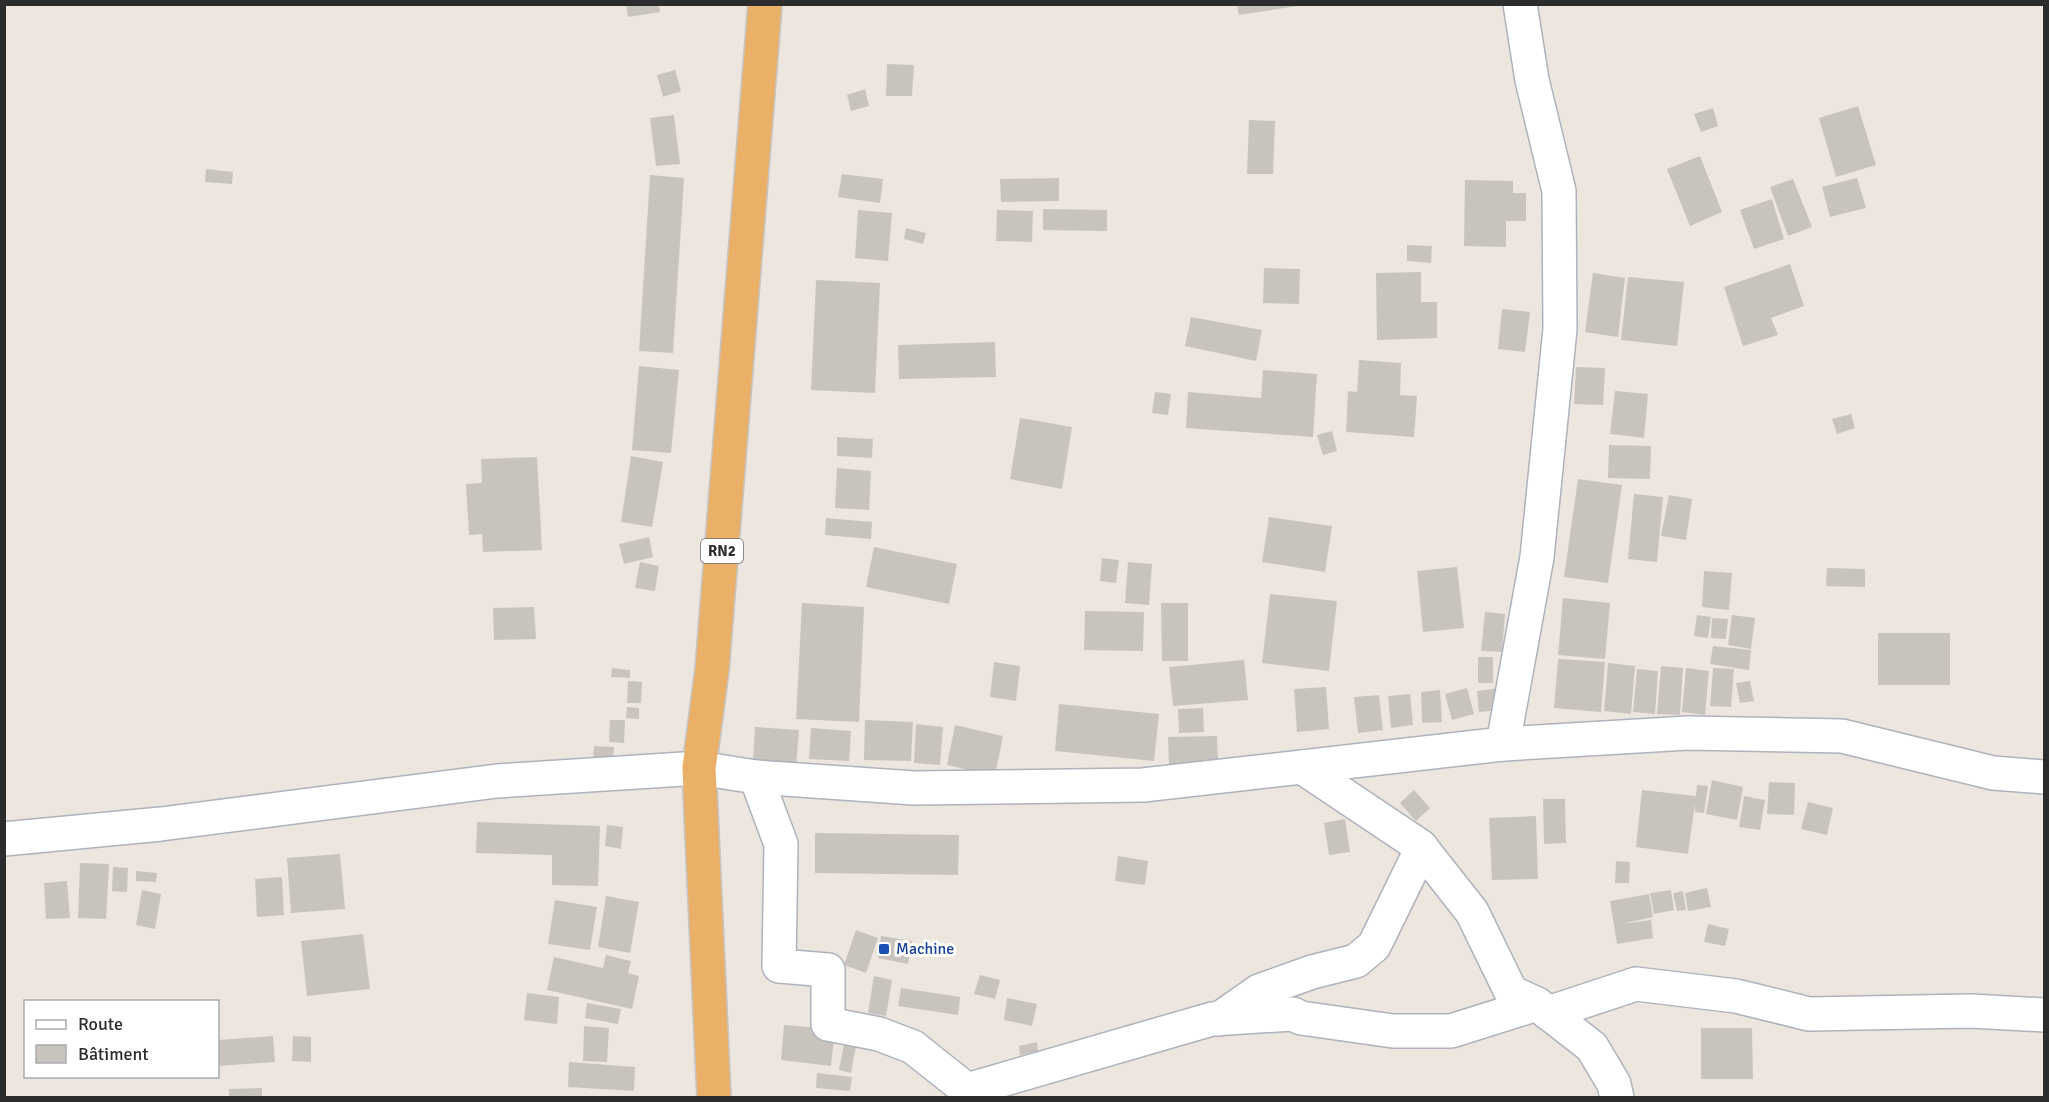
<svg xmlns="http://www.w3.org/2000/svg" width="2049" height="1102" viewBox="0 0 2049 1102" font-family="Signika,sans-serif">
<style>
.building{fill:#c8c4bd}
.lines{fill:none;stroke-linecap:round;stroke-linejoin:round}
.minor-casing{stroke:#afb2bb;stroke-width:36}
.trunk-casing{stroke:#c4c4c4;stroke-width:36}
.minor{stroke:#fff;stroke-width:33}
.trunk{stroke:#ebb068;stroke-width:33}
.transit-dot{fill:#1a4fb4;stroke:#fff;stroke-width:2}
.labels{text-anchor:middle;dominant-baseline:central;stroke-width:6;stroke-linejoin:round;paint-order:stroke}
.shield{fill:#fff;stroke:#6b6b6b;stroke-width:1.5}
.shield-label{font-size:15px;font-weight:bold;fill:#2c2c2c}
.transit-label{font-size:16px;fill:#164399;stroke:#fff;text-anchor:start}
</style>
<rect width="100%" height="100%" fill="#ece6df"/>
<!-- building -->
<g class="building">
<polygon points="626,4 659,4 660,12 628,17"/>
<polygon points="1237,4 1297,4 1297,6 1239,15"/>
<polygon points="887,64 914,65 912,96 886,96"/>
<polygon points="675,70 681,91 663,97 657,75"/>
<polygon points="865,89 869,106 851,111 847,95"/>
<polygon points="1858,106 1876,165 1836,177 1819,118"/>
<polygon points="1713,108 1718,126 1701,132 1694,114"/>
<polygon points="674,115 680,164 656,166 650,118"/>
<polygon points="1249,120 1275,121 1273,174 1247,174"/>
<polygon points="1700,156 1722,212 1690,226 1667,169"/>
<polygon points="206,169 233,172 232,184 205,182"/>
<polygon points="842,174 883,179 880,203 838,197"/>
<polygon points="650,175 684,178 673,353 639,351"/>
<polygon points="1059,178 1059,201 1001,202 1000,179"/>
<polygon points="1857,178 1866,208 1830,217 1822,187"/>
<polygon points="1793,179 1812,227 1788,236 1770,187"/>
<polygon points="1465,180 1513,181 1513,193 1526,193 1526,221 1506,221 1506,247 1464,246"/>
<polygon points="1772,199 1784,239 1754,249 1740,210"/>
<polygon points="1043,209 1107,210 1107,231 1043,230"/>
<polygon points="858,210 892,213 888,261 855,258"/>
<polygon points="997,210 1033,211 1032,242 996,241"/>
<polygon points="906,228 926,233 923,244 904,239"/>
<polygon points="1407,245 1432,246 1431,263 1407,261"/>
<polygon points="1790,264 1804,306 1771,318 1778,335 1743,346 1724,287"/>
<polygon points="1264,268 1300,269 1299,304 1263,303"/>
<polygon points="1421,272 1421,302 1437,302 1437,338 1377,340 1376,273"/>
<polygon points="1593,273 1625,278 1618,337 1585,332"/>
<polygon points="1628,277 1684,282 1677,346 1621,340"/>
<polygon points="816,280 880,283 875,393 811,390"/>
<polygon points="1502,309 1530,312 1525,352 1498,349"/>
<polygon points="1191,317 1262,330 1256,361 1185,346"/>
<polygon points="995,342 996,377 899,379 898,345"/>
<polygon points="1359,360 1401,363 1400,395 1417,396 1414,437 1346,432 1348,391 1357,392"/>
<polygon points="639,366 679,370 671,453 632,450"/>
<polygon points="1576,367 1605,368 1603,405 1574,404"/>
<polygon points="1263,370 1317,374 1313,437 1186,428 1188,392 1261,398"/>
<polygon points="1615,391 1648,394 1644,438 1610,434"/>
<polygon points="1155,392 1171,394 1168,415 1152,413"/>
<polygon points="1851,414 1855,428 1837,434 1832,419"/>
<polygon points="1020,418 1072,427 1062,489 1010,479"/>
<polygon points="1332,431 1337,451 1323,455 1317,435"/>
<polygon points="837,437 873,439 872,458 837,456"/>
<polygon points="1609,445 1651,446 1650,479 1608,478"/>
<polygon points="631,456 663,462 652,527 621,522"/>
<polygon points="537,457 542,550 483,552 482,534 469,535 466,484 482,483 481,459"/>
<polygon points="837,468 871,471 869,510 835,508"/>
<polygon points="1578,479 1622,485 1608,583 1564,577"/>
<polygon points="1634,494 1663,497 1657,562 1628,559"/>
<polygon points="1669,495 1692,499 1686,540 1661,536"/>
<polygon points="1269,517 1332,526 1325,572 1262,562"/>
<polygon points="826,518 872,522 871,539 825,535"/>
<polygon points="649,537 653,557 624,564 619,544"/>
<polygon points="874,547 957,564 949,604 866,587"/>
<polygon points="1102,558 1119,560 1116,583 1100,581"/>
<polygon points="640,562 659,566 655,591 635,588"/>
<polygon points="1128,562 1152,564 1149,605 1125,603"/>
<polygon points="1457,567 1464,628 1423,632 1417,571"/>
<polygon points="1827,568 1865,569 1865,587 1826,586"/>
<polygon points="1704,571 1732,573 1729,610 1702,607"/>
<polygon points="1270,594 1337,601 1329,671 1262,663"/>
<polygon points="1563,598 1610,603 1605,659 1558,655"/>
<polygon points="802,603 864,607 859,722 796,719"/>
<polygon points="1161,603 1188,603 1188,661 1162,661"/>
<polygon points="534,607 536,639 494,640 493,608"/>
<polygon points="1085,611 1144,612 1143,651 1084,650"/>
<polygon points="1485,612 1505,614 1502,652 1481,651"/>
<polygon points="1697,615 1711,617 1708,638 1694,636"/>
<polygon points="1732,615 1755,618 1751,649 1728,645"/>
<polygon points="1712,618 1728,619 1726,639 1711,638"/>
<rect x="1878" y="633" width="72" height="52"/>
<polygon points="1713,646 1751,650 1749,670 1710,664"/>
<rect x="1478" y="657" width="15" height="26"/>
<polygon points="1558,659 1605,662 1601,712 1554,708"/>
<polygon points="1244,660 1248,700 1173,706 1169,667"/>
<polygon points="994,662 1020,666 1016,701 990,697"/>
<polygon points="1608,663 1635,666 1631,714 1604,711"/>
<polygon points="1661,666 1683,668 1680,715 1657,714"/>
<polygon points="612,668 630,670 630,678 611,677"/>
<polygon points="1686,668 1709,671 1705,715 1682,712"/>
<polygon points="1713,668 1734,669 1731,707 1710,706"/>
<polygon points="1637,669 1658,671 1655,714 1633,712"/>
<polygon points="628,681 642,682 641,703 627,703"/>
<polygon points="1750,681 1754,701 1740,703 1736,683"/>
<polygon points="1326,687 1329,729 1297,732 1294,689"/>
<polygon points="1467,688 1474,714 1452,720 1445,694"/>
<polygon points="1500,688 1502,710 1479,712 1477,691"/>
<polygon points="1440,690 1442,722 1422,723 1421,692"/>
<polygon points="1410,694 1413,725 1391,728 1388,696"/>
<polygon points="1379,695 1383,730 1358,733 1354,697"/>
<polygon points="1059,704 1159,714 1154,761 1055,751"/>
<polygon points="627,707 639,708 639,719 626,718"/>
<polygon points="1203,708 1204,732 1179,733 1178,709"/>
<polygon points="610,720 625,720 624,743 609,742"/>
<polygon points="865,720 913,722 911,761 864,760"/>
<polygon points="916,724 943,727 940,765 914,763"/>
<polygon points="955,725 1003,736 995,776 947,765"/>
<polygon points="755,727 799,730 796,766 753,762"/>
<polygon points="811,728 851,731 849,761 809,759"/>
<polygon points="1217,736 1218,764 1169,766 1168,737"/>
<polygon points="594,746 614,747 612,765 593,763"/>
<polygon points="1712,780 1743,787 1737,820 1706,814"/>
<polygon points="1769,782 1795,783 1794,815 1767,814"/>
<polygon points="1697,785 1708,786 1704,813 1695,812 1695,803 1688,854 1636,847 1642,790 1696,796"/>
<polygon points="1414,790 1430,808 1416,821 1400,803"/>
<polygon points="1744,796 1765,800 1760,830 1739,827"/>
<polygon points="1543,799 1565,799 1566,843 1544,844"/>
<polygon points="1808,802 1833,808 1827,835 1801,829"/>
<polygon points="1536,816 1538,879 1492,880 1489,818"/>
<polygon points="1345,819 1350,852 1329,855 1324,823"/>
<polygon points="477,822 600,826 598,886 552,885 552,855 476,853"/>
<polygon points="607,825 623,827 621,849 605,846"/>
<polygon points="815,833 959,835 958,875 815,873"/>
<polygon points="340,854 345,909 291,913 287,858"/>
<polygon points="1118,856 1148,861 1145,885 1115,881"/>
<polygon points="1616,861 1630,862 1629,883 1615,883"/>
<polygon points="80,863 109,864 106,919 78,918"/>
<polygon points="113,867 128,868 127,892 112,891"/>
<polygon points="136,871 157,873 156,882 136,881"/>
<polygon points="282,877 284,915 257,917 255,879"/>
<polygon points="67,881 70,918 46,919 44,883"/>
<polygon points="1707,888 1711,907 1688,911 1685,893"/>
<polygon points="142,890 161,894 155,929 136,925"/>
<polygon points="1671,890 1674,910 1654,914 1650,893"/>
<polygon points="1683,891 1686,910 1677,911 1673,893"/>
<polygon points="1649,894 1653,917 1621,924 1651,920 1653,938 1617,944 1610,901"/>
<polygon points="606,896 639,902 630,953 598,947"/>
<polygon points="555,900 597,907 590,950 548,944"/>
<polygon points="1708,924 1729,929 1725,946 1704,942"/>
<polygon points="856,930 878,938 866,973 844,965"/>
<polygon points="363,934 370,989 307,996 301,941"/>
<polygon points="881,936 912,941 908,964 878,958"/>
<polygon points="606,955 631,961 628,973 639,976 632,1009 547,990 554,957 603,968"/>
<polygon points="980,975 1000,980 995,999 974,994"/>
<polygon points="874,976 892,980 886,1016 868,1013"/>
<polygon points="901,988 960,997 958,1015 898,1006"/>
<polygon points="527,993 559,997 557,1024 524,1020"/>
<polygon points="1007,998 1037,1004 1032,1026 1004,1020"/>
<polygon points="587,1003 621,1009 618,1024 585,1018"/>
<polygon points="784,1025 835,1029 831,1066 781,1060"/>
<polygon points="584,1026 609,1028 607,1062 583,1061"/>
<polygon points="1701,1028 1752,1028 1753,1079 1701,1079"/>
<polygon points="273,1036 275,1062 218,1066 218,1040"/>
<polygon points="293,1036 311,1037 311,1062 292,1061"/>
<polygon points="845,1039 857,1041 851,1073 839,1070"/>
<polygon points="1037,1042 1038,1051 1020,1055 1019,1046"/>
<polygon points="569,1062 635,1067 634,1091 568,1087"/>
<polygon points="817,1073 852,1077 850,1091 816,1088"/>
<polygon points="262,1088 262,1098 229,1098 229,1089"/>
</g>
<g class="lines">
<defs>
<g id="minor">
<polyline points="1503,744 1537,557 1560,329 1559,191 1532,80 1520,4"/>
<polyline points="1302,767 1420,846 1472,912 1511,992 1537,1004 1592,1047 1614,1084 1617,1098"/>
<polyline points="756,777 781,844 779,966 828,970 828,1024 879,1034 913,1047 967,1090 1212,1019 1293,1014 1301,1018 1393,1031 1451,1031 1537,1004"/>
<polyline points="4,839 161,824 497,781 699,768 756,777 914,788 1143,785 1503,744 1688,733 1842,736 1993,773 2044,777"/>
<polyline points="1548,1013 1636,984 1736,996 1809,1014 1971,1011 2044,1015"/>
<polyline points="1219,1019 1259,991 1312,972 1356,961 1374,946 1422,848"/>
</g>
<polyline id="trunk" points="714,1098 699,768 712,670 765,4"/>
</defs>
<!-- minor casing -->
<use href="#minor" class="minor-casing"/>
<!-- trunk casing -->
<use href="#trunk" class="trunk-casing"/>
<!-- minor -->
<use href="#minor" class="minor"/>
<!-- trunk -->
<use href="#trunk" class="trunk"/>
</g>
<!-- markers -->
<rect class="transit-dot" x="878" y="943" width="12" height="12" rx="3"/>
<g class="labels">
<!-- shield labels -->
<rect class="shield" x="701" y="539" width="42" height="24" rx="4.5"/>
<g class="shield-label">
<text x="722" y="551">RN2</text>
</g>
<!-- transit labels -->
<g class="transit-label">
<text x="896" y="949">Machine</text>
</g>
</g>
<!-- border -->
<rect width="2049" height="1102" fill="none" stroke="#2c2c2c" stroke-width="12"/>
<!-- legend -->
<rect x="24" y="1000" width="195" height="78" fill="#ffffff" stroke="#ababab" stroke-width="1.5"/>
<rect x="36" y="1020" width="30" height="9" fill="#ffffff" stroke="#ababab" stroke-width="1.5"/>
<text x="78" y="1030" font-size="18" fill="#2c2c2c">Route</text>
<rect x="36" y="1045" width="30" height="18" fill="#c8c4bd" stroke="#ababab" stroke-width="1.5"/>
<text x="78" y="1060" font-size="18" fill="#2c2c2c">Bâtiment</text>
</svg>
